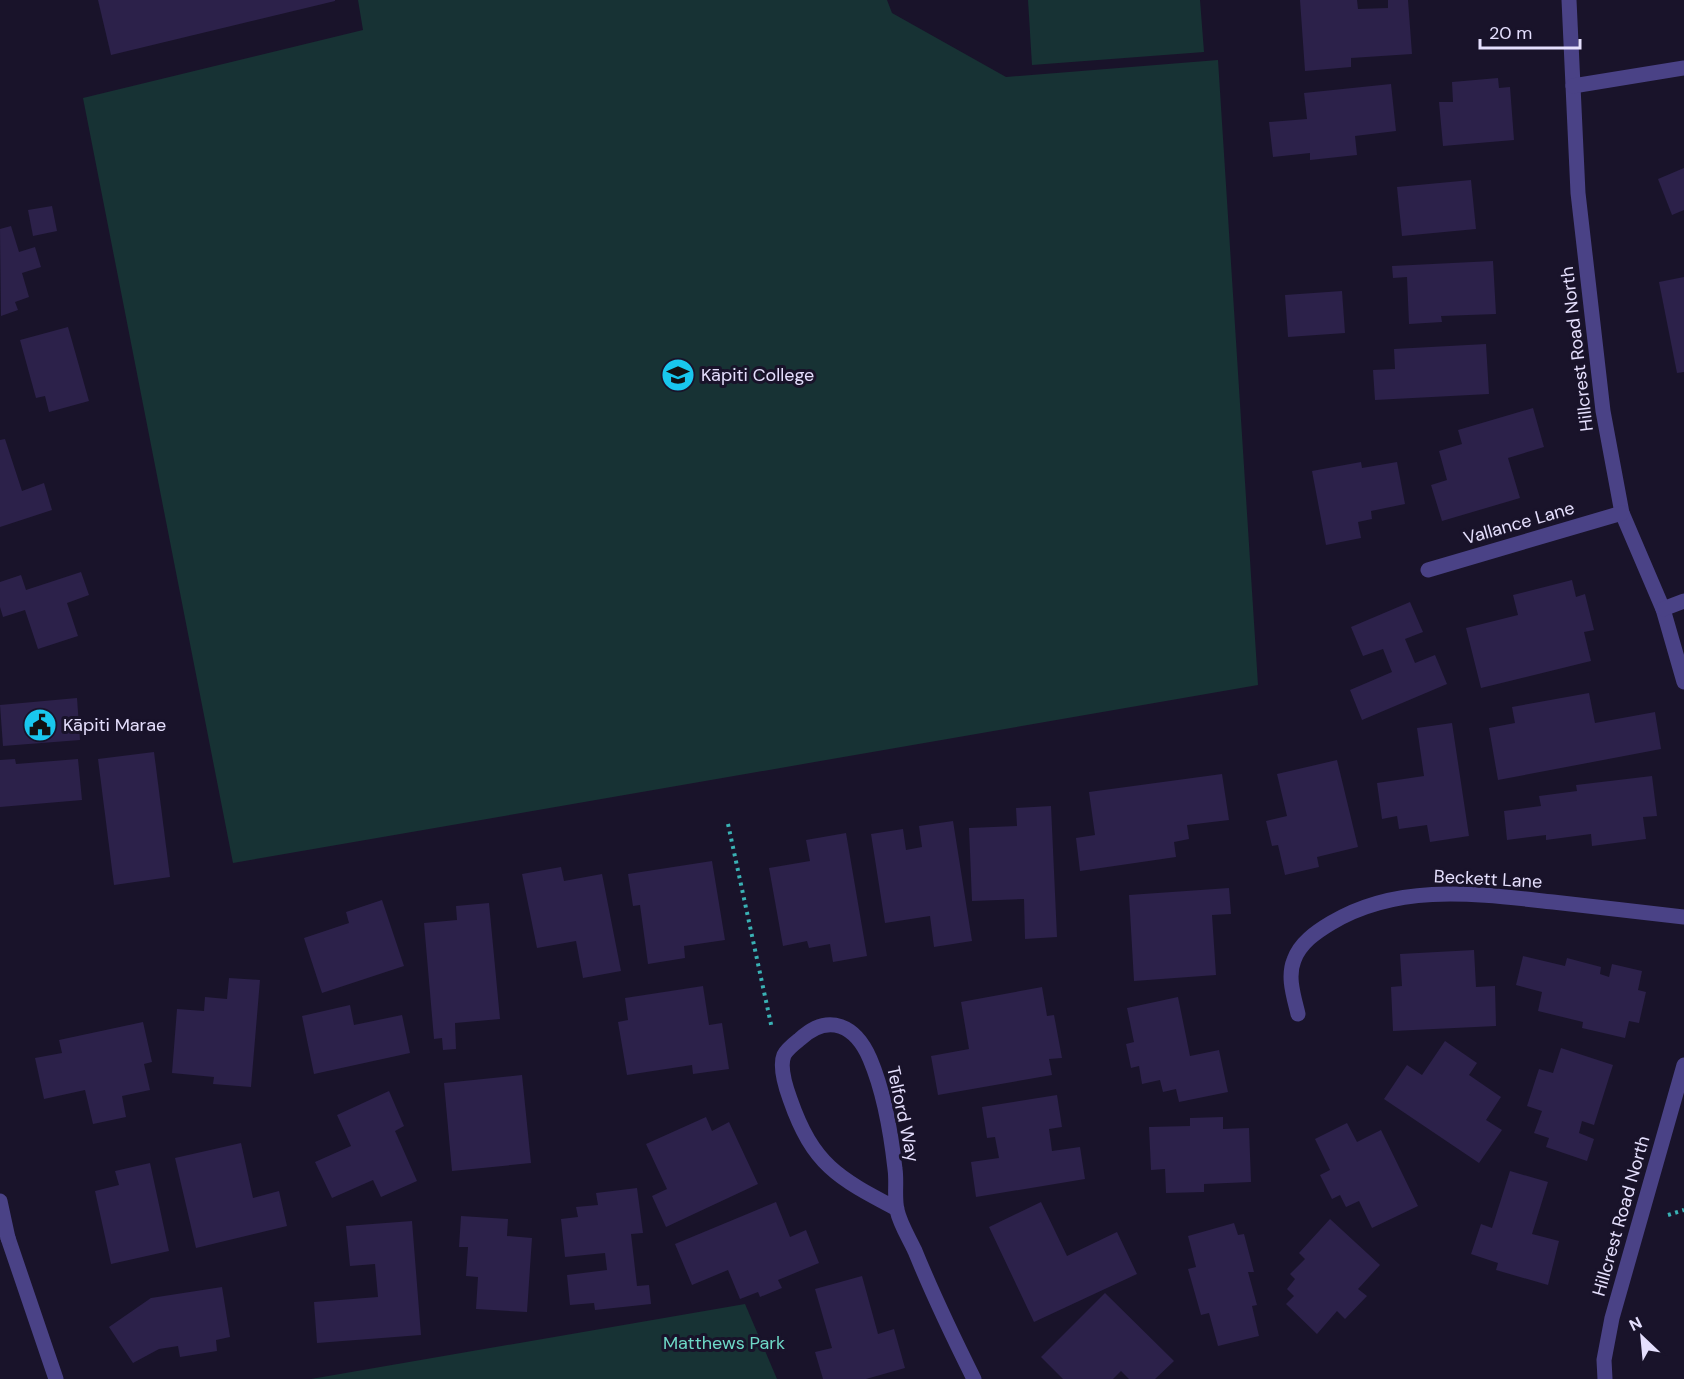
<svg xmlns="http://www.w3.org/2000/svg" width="1684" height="1379" viewBox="0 0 1684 1379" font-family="'DM Sans',sans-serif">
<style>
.green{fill:#173234}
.building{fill:#2c214a}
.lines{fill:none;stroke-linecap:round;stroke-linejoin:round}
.path{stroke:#3ab2b5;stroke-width:4;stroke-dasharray:3 4.5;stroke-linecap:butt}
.lane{stroke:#4a4286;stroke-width:15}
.street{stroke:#4a4286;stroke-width:15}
.labels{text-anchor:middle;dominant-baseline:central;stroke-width:6;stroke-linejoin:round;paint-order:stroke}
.street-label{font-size:18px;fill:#e5dffd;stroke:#19132a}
.poi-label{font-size:18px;fill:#e5dffd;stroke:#19132a;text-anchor:start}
.park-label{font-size:18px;fill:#6ed9c7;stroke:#19132a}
</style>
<rect width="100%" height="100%" fill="#19132a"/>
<!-- green -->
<g class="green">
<polygon points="358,0 887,0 892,13 1006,77 1218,60 1258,685 233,863 83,98 363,30"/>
<polygon points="1028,0 1200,0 1204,52 1032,65"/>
<polygon points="745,1304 777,1379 311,1379"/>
</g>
<!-- building -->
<g class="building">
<polygon points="98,0 335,0 335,1 111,55"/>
<polygon points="1300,0 1357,0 1358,9 1388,8 1388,0 1408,0 1412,54 1351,58 1351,67 1305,71"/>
<polygon points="1498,78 1499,88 1510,87 1514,140 1443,146 1439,102 1453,102 1452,82"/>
<polygon points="1391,84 1396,131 1355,136 1357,155 1310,160 1310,153 1273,157 1269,122 1307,119 1304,93"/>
<polygon points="1684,168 1684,210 1672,215 1658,179"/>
<polygon points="1471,180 1476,229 1402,236 1397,187"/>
<polygon points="52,206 57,231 33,236 28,210"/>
<polygon points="11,226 19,252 35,247 41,267 22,273 29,297 15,302 18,310 1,316 0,229"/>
<polygon points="1493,261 1496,314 1441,316 1442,322 1409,324 1407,277 1393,278 1392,266"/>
<polygon points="1684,277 1684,372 1677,373 1659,282"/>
<polygon points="1342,291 1345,333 1288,337 1285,295"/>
<polygon points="68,327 89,401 49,412 45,396 36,398 20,340"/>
<polygon points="1486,344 1489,394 1375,400 1373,370 1395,369 1394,349"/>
<polygon points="1533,408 1544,447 1508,458 1520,498 1442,521 1431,485 1447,480 1439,451 1462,444 1458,430"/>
<polygon points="5,439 22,491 44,483 52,510 0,527 0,440"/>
<polygon points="1361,462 1362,468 1397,462 1405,504 1371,511 1372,519 1358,522 1361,538 1326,545 1312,471"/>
<polygon points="81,572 89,595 67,603 78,636 38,649 25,610 3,617 0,607 0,582 21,575 26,590"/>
<polygon points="1572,580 1576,597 1585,594 1594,630 1584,632 1591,661 1481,688 1466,628 1518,615 1513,595"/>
<polygon points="1410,602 1423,632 1405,639 1415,663 1435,655 1447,684 1362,720 1350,690 1392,672 1383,649 1363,656 1351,627"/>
<polygon points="1589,693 1595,723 1655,712 1661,749 1498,780 1489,728 1515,723 1512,707"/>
<polygon points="77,698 80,740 3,746 0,705"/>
<polygon points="1452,723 1469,836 1430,842 1427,825 1399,829 1397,816 1382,819 1377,783 1424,776 1417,728"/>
<polygon points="154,752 170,877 114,885 98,759"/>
<polygon points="15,759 16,764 78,759 82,800 0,807 0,760"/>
<polygon points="1337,760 1358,847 1317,857 1319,867 1285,875 1278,845 1272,846 1266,821 1287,816 1277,774"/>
<polygon points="1222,774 1229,820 1187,825 1189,839 1174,842 1176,857 1080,871 1076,838 1095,835 1089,792"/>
<polygon points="1652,776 1657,816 1643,817 1646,839 1592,846 1591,834 1546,840 1546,835 1507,840 1504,811 1541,806 1539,796 1577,791 1576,785"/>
<polygon points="1051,806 1057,937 1025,939 1024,899 972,901 969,828 1017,826 1016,808"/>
<polygon points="953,821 972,941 934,947 930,916 885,923 871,834 903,829 906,850 922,847 919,826"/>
<polygon points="846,833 867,956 833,962 830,944 809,948 807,941 783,946 769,868 810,861 806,840"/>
<polygon points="712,861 725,940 684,946 685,958 648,964 640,905 633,906 628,874"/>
<polygon points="561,867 564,881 602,874 621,971 583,978 576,941 537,948 522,874"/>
<polygon points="1229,888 1231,914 1212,915 1216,975 1134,981 1129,895"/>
<polygon points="382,900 404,966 322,993 304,938 349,923 346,912"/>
<polygon points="489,903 500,1019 455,1023 456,1049 443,1050 442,1038 434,1039 424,923 457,920 456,906"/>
<polygon points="1474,950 1476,987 1495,986 1496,1026 1393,1031 1391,987 1402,986 1400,954"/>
<polygon points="1523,956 1565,966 1567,958 1601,967 1600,974 1609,977 1612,964 1642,971 1638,990 1646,992 1639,1023 1629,1021 1625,1038 1582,1028 1583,1022 1538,1011 1542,992 1516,985"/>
<polygon points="229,978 260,980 251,1087 213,1084 214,1077 172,1073 177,1009 204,1011 205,997 227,999"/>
<polygon points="703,986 709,1025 722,1023 729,1069 693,1074 692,1065 627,1075 618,1022 628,1020 625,998"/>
<polygon points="1042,987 1047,1016 1054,1015 1062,1058 1049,1059 1052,1075 938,1095 931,1056 969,1049 961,1002"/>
<polygon points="1178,997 1190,1056 1219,1050 1228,1092 1179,1102 1176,1089 1163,1092 1160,1080 1142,1084 1139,1066 1131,1068 1126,1044 1134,1042 1127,1008"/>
<polygon points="350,1005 354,1025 402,1015 410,1053 314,1074 302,1016"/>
<polygon points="143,1022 152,1062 144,1064 150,1090 122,1096 126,1117 93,1124 85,1090 44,1099 35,1058 62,1053 59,1040"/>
<polygon points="1445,1041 1477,1063 1469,1075 1501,1097 1486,1120 1502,1130 1479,1163 1384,1099 1407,1065 1422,1075"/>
<polygon points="1561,1048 1613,1065 1594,1125 1582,1121 1579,1133 1594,1139 1587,1161 1546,1147 1549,1138 1534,1133 1542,1111 1527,1106 1539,1069 1553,1073"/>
<polygon points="522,1075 531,1163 452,1171 444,1083"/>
<polygon points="389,1091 404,1126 395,1131 417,1181 381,1197 373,1180 332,1198 315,1162 351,1146 337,1115"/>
<polygon points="1057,1095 1062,1127 1049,1129 1052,1151 1080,1147 1085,1179 976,1197 971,1162 999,1158 995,1137 987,1138 982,1107"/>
<polygon points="706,1117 712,1131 729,1122 758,1184 666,1227 652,1196 667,1189 646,1144"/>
<polygon points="1223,1117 1223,1129 1249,1128 1251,1182 1204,1184 1204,1192 1166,1193 1165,1169 1151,1170 1149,1127 1190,1126 1190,1118"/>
<polygon points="1347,1123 1357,1142 1381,1130 1418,1206 1372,1228 1359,1201 1346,1207 1340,1195 1332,1199 1320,1175 1330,1170 1315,1139"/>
<polygon points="241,1143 253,1198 279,1191 287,1226 196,1248 175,1158"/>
<polygon points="150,1163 169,1251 111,1264 95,1191 119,1185 115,1171"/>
<polygon points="1510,1171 1548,1182 1532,1234 1559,1241 1548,1285 1496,1270 1498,1263 1471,1254 1481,1224 1492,1228"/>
<polygon points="637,1188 643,1233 631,1234 637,1286 649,1285 651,1304 595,1310 594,1303 570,1305 567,1275 607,1270 605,1253 565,1257 561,1219 578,1217 576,1207 598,1205 596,1193"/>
<polygon points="776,1202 790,1237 806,1230 819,1263 778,1280 782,1288 760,1297 758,1292 740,1299 728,1270 692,1285 675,1244"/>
<polygon points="1041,1202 1067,1256 1117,1232 1137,1274 1034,1322 989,1227"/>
<polygon points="461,1216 508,1219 507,1236 532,1238 527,1312 476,1309 478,1277 466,1276 468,1247 459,1247"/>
<polygon points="1330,1219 1380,1265 1358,1289 1367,1296 1345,1319 1337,1311 1317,1334 1286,1304 1294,1296 1287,1289 1295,1279 1290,1274 1305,1259 1299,1253"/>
<polygon points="412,1221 421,1335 317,1343 314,1302 378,1297 375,1264 350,1266 346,1226"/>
<polygon points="1234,1223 1238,1235 1244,1234 1254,1272 1248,1272 1257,1305 1252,1306 1259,1336 1218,1346 1209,1313 1201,1315 1188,1269 1196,1267 1188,1236"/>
<polygon points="862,1276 878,1334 894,1329 905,1368 866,1379 823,1379 815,1352 832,1348 815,1289"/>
<polygon points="222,1287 230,1337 216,1340 217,1351 180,1357 178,1346 159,1349 133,1363 109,1327 151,1298"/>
<polygon points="1105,1293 1174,1361 1155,1379 1129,1379 1121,1371 1113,1379 1063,1379 1041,1357"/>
</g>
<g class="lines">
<!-- path -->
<g class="path">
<polyline points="728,824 772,1029"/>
<polyline points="1668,1215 1684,1210"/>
</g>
<!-- lane -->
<polyline class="lane" points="8,1238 56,1379"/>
<!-- street -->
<g class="street">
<polyline points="1569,0 1578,193 1603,411 1622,513 1663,609 1684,682"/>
<polyline points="1573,86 1684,68"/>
<polyline points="1428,570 1622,513"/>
<polyline points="1663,609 1684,601"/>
<path d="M 1298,1014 C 1294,997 1287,977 1294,960 C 1300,943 1316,932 1331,923 C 1399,882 1478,894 1553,902 C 1597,907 1640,912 1684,917"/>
<polyline points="0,1201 8,1238"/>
<path d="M 897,1209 C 838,1178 813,1165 790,1099 C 786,1088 779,1067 784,1055 C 787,1049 795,1043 800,1039 C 829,1012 856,1026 870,1059 C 884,1092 891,1133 895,1169 C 897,1182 894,1197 897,1210 C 900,1224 909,1238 915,1251 C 933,1295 953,1337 974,1379"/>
<polyline points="1605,1379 1604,1360 1612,1318 1684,1065"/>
</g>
</g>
<!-- icons -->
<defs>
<symbol id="school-disc" viewBox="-11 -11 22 22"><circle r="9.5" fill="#19c7ee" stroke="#19132a"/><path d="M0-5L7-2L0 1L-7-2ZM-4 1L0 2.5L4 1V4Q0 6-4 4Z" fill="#111"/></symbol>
<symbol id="civic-disc" viewBox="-11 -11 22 22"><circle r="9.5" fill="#19c7ee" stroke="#19132a"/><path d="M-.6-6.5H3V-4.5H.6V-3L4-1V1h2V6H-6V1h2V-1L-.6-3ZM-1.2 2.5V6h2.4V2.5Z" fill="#111"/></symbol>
</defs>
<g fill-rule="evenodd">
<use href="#school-disc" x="659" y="356" width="38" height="38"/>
<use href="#civic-disc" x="21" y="706" width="38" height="38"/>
</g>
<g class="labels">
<!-- street labels -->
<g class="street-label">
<text transform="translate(1577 349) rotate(-97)">Hillcrest Road North</text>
<text transform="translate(1519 523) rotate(-16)">Vallance Lane</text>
<text transform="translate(1488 879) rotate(3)">Beckett Lane</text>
<text transform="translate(903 1114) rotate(78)">Telford Way</text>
<text transform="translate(1621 1216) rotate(-74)">Hillcrest Road North</text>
</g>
<!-- poi labels -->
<g class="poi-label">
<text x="701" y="375">Kāpiti College</text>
<text x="63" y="725">Kāpiti Marae</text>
</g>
<!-- park labels -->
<g class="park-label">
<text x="724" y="1343">Matthews Park</text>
</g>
</g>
<!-- north arrow -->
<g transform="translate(1642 1337) rotate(334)" stroke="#19132a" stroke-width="4.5" paint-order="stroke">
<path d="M0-4.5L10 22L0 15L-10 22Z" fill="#e5dffd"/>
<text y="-9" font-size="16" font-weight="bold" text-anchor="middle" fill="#e5dffd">N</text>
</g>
<!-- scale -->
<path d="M1480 39v9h100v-9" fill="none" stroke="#e5dffd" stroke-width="3"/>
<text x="1489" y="39" font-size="18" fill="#e5dffd" stroke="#19132a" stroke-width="4.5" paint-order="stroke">20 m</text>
</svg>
